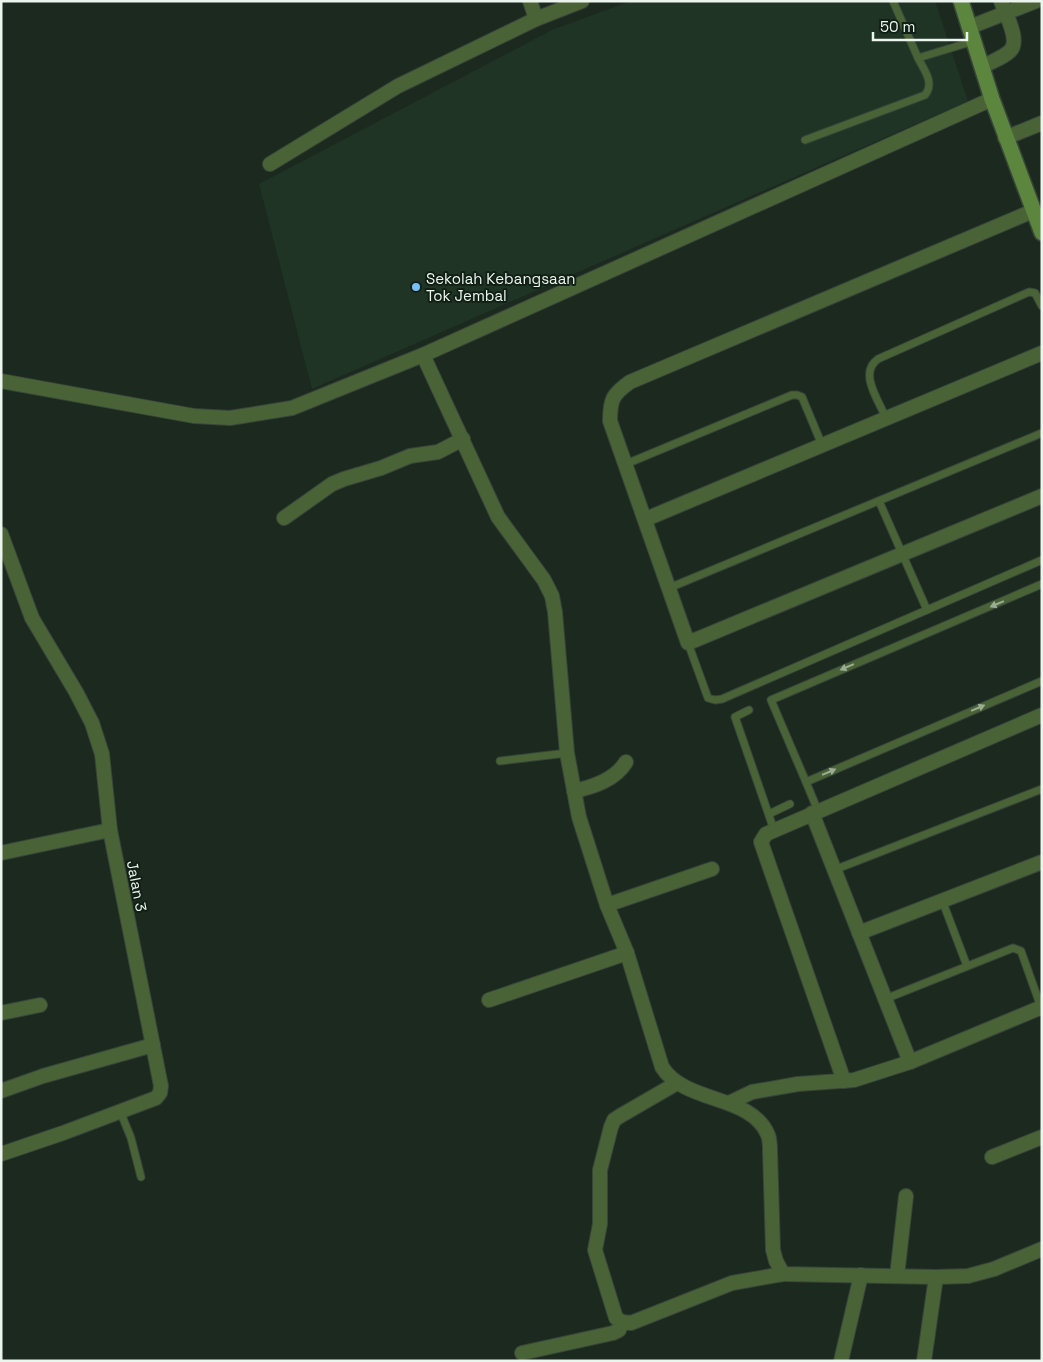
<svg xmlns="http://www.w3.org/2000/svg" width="1043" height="1362" viewBox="0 0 1043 1362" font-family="'Space Grotesk',sans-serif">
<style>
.built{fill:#1f3425}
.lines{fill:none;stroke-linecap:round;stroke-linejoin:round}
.lane-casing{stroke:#38453b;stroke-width:9}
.street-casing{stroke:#38453b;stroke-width:16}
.secondary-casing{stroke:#38453b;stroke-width:18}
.lane{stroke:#496337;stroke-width:7}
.street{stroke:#496337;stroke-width:14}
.secondary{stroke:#5c853d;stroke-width:15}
.oneway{fill:#9aac92}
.poi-dot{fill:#77bff7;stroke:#112015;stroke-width:2}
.labels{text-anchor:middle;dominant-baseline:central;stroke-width:4;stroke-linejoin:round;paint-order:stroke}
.poi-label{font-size:15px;fill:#ebf4ed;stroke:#112015;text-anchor:start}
.street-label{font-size:15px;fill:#ebf4ed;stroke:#112015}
</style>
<rect width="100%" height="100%" fill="#1b291e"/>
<!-- built -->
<polygon class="built" points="631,1 935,1 968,101 312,389 259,184 554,29"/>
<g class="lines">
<defs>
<g id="lane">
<polyline points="893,1 918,58"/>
<path d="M 805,140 L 925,95 C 935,83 924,70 918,58 L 974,41"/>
<path d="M 886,418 C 879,401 858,373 878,359 L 1029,292 L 1035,293 L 1042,306"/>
<polyline points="626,464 792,395 797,395 802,397 822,445"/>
<polyline points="879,501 927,610"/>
<polyline points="1042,584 771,700 806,782 1042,681"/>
<polyline points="669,588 1042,433"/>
<polyline points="688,643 708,698 715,700 722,699 1042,560"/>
<polyline points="749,710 735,717 774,830"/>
<polyline points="500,761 567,753"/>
<polyline points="806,782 818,811"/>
<polyline points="769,814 790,804"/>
<polyline points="834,870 1042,789"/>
<polyline points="942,900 967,966"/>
<polyline points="885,999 1013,948 1021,951 1041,1007"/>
<polyline points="120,1111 131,1138 141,1177"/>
</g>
<g id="street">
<polyline points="530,1 536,19"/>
<polyline points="970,27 1036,1"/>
<path d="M 982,67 C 990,62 1003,58 1010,51 C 1021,41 1005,13 1001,1"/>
<polyline points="1005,138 1042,123"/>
<polyline points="270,164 398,86 536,19 582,1"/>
<path d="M 1033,211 L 630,382 C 613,394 610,399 610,421 L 688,643 L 1042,496"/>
<path d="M 423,355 L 498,517 L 544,580 L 552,596 L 555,612 L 567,753 L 579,817 L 607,905 L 627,953 L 662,1067 C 685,1104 751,1094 768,1135 C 770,1140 770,1146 770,1151 L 773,1250 L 776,1261 L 783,1274 L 936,1277 L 968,1276 L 994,1269 L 1042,1249"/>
<polyline points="1,381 194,416 230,418 292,408 423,355 992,99"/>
<polyline points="284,518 332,484 344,479 381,468 410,456 438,452 463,439"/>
<polyline points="646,519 1042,353"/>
<polyline points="1,534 32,618 76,692 92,723 102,754 110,830 161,1086 160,1093 156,1098 63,1133 1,1154"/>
<path d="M 574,791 C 593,787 615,780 626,762"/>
<polyline points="812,813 910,1062"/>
<polyline points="1,853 110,830"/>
<polyline points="607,905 712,869"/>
<polyline points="859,933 1042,862"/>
<polyline points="489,1000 627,953"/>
<polyline points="1,1013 40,1005"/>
<polyline points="844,1081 761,842 766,834 1042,715"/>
<polyline points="677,1083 620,1116 614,1120 611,1127 600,1170 600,1224 595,1250 616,1318 622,1322 631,1323 732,1283 783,1274"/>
<polyline points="1,1091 43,1076 153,1045"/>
<polyline points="729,1103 752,1092 798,1084 854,1080 910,1062 1042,1007"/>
<polyline points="992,1157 1042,1137"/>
<polyline points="897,1276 906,1196"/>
<polyline points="522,1353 613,1333 619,1330 622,1322"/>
<polyline points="841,1361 861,1275"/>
<polyline points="924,1361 936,1277"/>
</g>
<polyline id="secondary" points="961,1 992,99 1042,233"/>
</defs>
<!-- lane casing -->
<use href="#lane" class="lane-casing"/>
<!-- street casing -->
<use href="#street" class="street-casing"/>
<!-- secondary casing -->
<use href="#secondary" class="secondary-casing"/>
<!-- lane -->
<use href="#lane" class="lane"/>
<!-- street -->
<use href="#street" class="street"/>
<!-- secondary -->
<use href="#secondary" class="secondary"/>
</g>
<!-- one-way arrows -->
<defs><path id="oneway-solid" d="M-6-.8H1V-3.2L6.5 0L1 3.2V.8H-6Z" transform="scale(1.25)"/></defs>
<g class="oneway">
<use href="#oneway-solid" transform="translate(997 604) rotate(157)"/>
<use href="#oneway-solid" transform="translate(847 667) rotate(157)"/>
<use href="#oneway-solid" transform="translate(978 708) rotate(-23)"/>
<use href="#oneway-solid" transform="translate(829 772) rotate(-23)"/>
</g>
<!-- markers -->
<circle class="poi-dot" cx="416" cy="287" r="5"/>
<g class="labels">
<!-- poi labels -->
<g class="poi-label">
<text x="426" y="278">Sekolah Kebangsaan<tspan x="426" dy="17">Tok Jembal</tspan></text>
</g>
<!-- street labels -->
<g class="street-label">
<text transform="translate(137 886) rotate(79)">Jalan 3</text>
</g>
</g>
<!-- border -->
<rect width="1043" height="1362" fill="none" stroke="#ebf4ed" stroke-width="5"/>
<!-- scale -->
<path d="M873 32v8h94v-8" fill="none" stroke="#ebf4ed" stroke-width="2.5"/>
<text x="880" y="32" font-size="15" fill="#ebf4ed" stroke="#112015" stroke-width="4" paint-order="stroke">50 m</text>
</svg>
